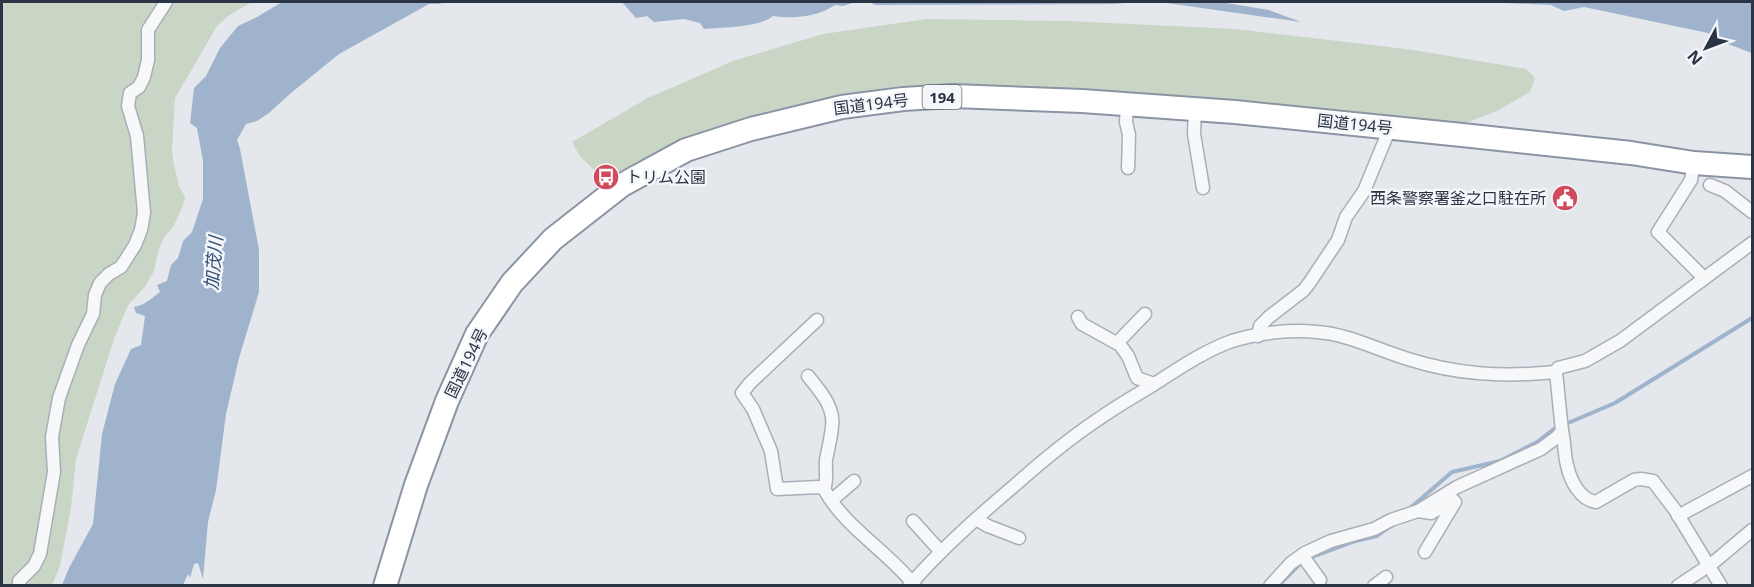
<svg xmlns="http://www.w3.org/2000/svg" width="1754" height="587" viewBox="0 0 1754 587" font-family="'Noto Sans','Noto Sans JP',sans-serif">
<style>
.green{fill:#c9d6c5}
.water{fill:#9fb4cc}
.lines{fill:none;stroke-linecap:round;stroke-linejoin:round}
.stream{stroke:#9fb4cc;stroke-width:4}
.street-casing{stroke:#a9aeb7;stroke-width:15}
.highway-casing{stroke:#8b94a3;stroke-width:26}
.street{stroke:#f7f8fa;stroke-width:12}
.highway{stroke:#fff;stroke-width:22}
.labels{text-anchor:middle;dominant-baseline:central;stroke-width:5;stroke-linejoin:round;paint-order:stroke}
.shield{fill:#f4f6f9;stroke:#676e7b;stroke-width:1.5}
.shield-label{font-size:15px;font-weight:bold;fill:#2b3445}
.street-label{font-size:16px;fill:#2b3445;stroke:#f4f6f9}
.poi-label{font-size:16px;fill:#2b3445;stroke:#f4f6f9;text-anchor:start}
.water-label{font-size:18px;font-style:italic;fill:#34527a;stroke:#f4f6f9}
</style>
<rect width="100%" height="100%" fill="#e4e7ec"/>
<!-- green -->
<g class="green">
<polygon points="2,2 252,2 228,16 217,26 175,98 172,150 174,166 179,186 185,197 183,206 173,227 164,237 158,252 154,271 144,288 128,305 114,339 76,459 71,508 60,566 52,585 2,585"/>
<polygon points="927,19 1068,21 1235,29 1414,50 1526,69 1535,78 1530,92 1497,111 1460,125 1386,115 1234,101 952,86 898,86 838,95 747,117 679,140 614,174 598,174 579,155 572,142 648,98 733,61 823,34"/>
</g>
<!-- water -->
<g class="water">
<path d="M 282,2 L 445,2 L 439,4 L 429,4 L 339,54 L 291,93 L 269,113 L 257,121 L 246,124 L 237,140 L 240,149 L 259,250 L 259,292 L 239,358 L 226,414 L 216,490 L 208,522 L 203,579 L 198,563 L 194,564 L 190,578 L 188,574 L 183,585 L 62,585 L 69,568 L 93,524 L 102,434 L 115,384 L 131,349 L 141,345 L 145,316 L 136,313 L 134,307 C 145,305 152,298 160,292 L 157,285 L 167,281 L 171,265 L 178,258 L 183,241 L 192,232 L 203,199 L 203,161 L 197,128 L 190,123 L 194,88 L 206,76 L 220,48 L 238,26 L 257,17 Z"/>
<path d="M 622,2 L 856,2 L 843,6 L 835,5 C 817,17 794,19 773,16 C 758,28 723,27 704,29 L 700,23 L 684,19 L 654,22 L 647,16 L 636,18 Z"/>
<polygon points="870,2 1132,2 1115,4 875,5"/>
<polygon points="1160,2 1220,2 1269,10 1301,22"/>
<polygon points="1484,2 1752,2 1752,53 1712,38 1708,33 1584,7 1564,11 1551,5"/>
</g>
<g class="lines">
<!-- stream -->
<g class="stream">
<polyline points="1408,510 1452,472 1500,461 1537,442 1554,429 1615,403 1752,318"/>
<polyline points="1279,585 1300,564 1314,556 1355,541 1377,536 1389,527"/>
</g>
<defs>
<g id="street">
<polyline points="1127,104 1126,122 1129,135 1128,168"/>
<polyline points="1195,109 1194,134 1203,188"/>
<polyline points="1694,163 1691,180 1658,232 1704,278"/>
<polyline points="1710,185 1725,191 1752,212"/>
<polyline points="1078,317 1082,324 1120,345 1128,356 1137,378 1154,384"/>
<path d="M 817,320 L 750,383 L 742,393 L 753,409 L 771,451 L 777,489 L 819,487 L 824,489 C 845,528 888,551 915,586"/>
<polyline points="1258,336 1260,326 1269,317 1304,290 1310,282 1338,240 1346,217 1364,191 1390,128"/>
<polyline points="1117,343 1145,314"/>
<path d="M 808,376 C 820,391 835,407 832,427 C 831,438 828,449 826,460 C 825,470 828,480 824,489"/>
<path d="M 1562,431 C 1565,443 1564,454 1567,465 C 1570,480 1580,500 1596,502 L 1634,480 L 1641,479 L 1653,481 L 1675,510 L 1721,586"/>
<polyline points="832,500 854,481"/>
<polyline points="1418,511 1431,513 1453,500 1455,502 1425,552"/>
<polyline points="1678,516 1752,476"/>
<polyline points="976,519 988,526 1019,538"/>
<polyline points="913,521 941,552"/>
<polyline points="1302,555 1320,580"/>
<polyline points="19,586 19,581 34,566 40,554 54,472 52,437 59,398 78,345 93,314 95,295 100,283 109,274 121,267 135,245 141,230 144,213 137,136 128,106 130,93 139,87 144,77 148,60 148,30 166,2"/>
<path d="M 909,586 C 941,549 977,517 1014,486 C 1042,461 1071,437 1103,416 C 1119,405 1136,395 1153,385 C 1178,369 1204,351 1232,341 C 1258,333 1290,329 1317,332 C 1348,334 1378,350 1408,359 C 1458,375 1504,377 1556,372"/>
<polyline points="1270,586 1291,563 1305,553 1331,541 1374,529 1391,520 1418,511 1457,487 1541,449 1557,437 1562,431 1556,372 1558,368 1585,361 1620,341 1752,243"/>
<polyline points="1374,586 1386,577"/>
<polyline points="1678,586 1714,562 1752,530"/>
</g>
<polyline id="highway" points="385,586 416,485 447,401 477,334 512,283 553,239 622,185 686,150 751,129 842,107 903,99 953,96 1082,101 1235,112 1462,135 1631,153 1694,163 1752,167"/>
</defs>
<!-- street casing -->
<use href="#street" class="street-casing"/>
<!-- highway casing -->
<use href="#highway" class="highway-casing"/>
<!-- street -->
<use href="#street" class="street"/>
<!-- highway -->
<use href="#highway" class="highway"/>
</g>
<!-- icons -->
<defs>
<symbol id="bus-disc" viewBox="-11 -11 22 22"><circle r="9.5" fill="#d1495b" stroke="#f4f6f9"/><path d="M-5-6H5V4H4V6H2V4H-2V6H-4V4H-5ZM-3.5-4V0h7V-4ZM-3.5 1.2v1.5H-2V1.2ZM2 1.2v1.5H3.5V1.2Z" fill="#fff"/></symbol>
<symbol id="civic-disc" viewBox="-11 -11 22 22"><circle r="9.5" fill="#d1495b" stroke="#f4f6f9"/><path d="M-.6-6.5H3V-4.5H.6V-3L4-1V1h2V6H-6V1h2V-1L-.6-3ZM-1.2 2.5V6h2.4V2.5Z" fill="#fff"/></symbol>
</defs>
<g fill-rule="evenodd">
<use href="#bus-disc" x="591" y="162" width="30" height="30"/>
<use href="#civic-disc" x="1550" y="183" width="30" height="30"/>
</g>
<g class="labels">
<!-- shield labels -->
<rect class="shield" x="922.5" y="85" width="39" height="24" rx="4.5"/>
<g class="shield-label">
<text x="942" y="97">194</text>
</g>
<!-- street labels -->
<g class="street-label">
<text transform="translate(871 104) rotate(-7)">国道194号</text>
<text transform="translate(1355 124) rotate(6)">国道194号</text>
<text transform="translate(466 363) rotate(-64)">国道194号</text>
</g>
<!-- poi labels -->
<g class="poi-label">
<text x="626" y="177">トリム公園</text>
<text x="1546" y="198" text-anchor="end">西条警察署釜之口駐在所</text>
</g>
<!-- water labels -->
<g class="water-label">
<text transform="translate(213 263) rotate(-85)">加茂川</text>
</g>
</g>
<!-- border -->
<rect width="1754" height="587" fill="none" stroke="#2b3445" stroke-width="6"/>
<!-- north arrow -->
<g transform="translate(1706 48) rotate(229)" stroke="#f4f6f9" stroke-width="4.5" paint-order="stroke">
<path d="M0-4.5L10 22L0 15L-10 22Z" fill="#2b3445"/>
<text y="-9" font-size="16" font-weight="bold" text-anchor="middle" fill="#2b3445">N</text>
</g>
</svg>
